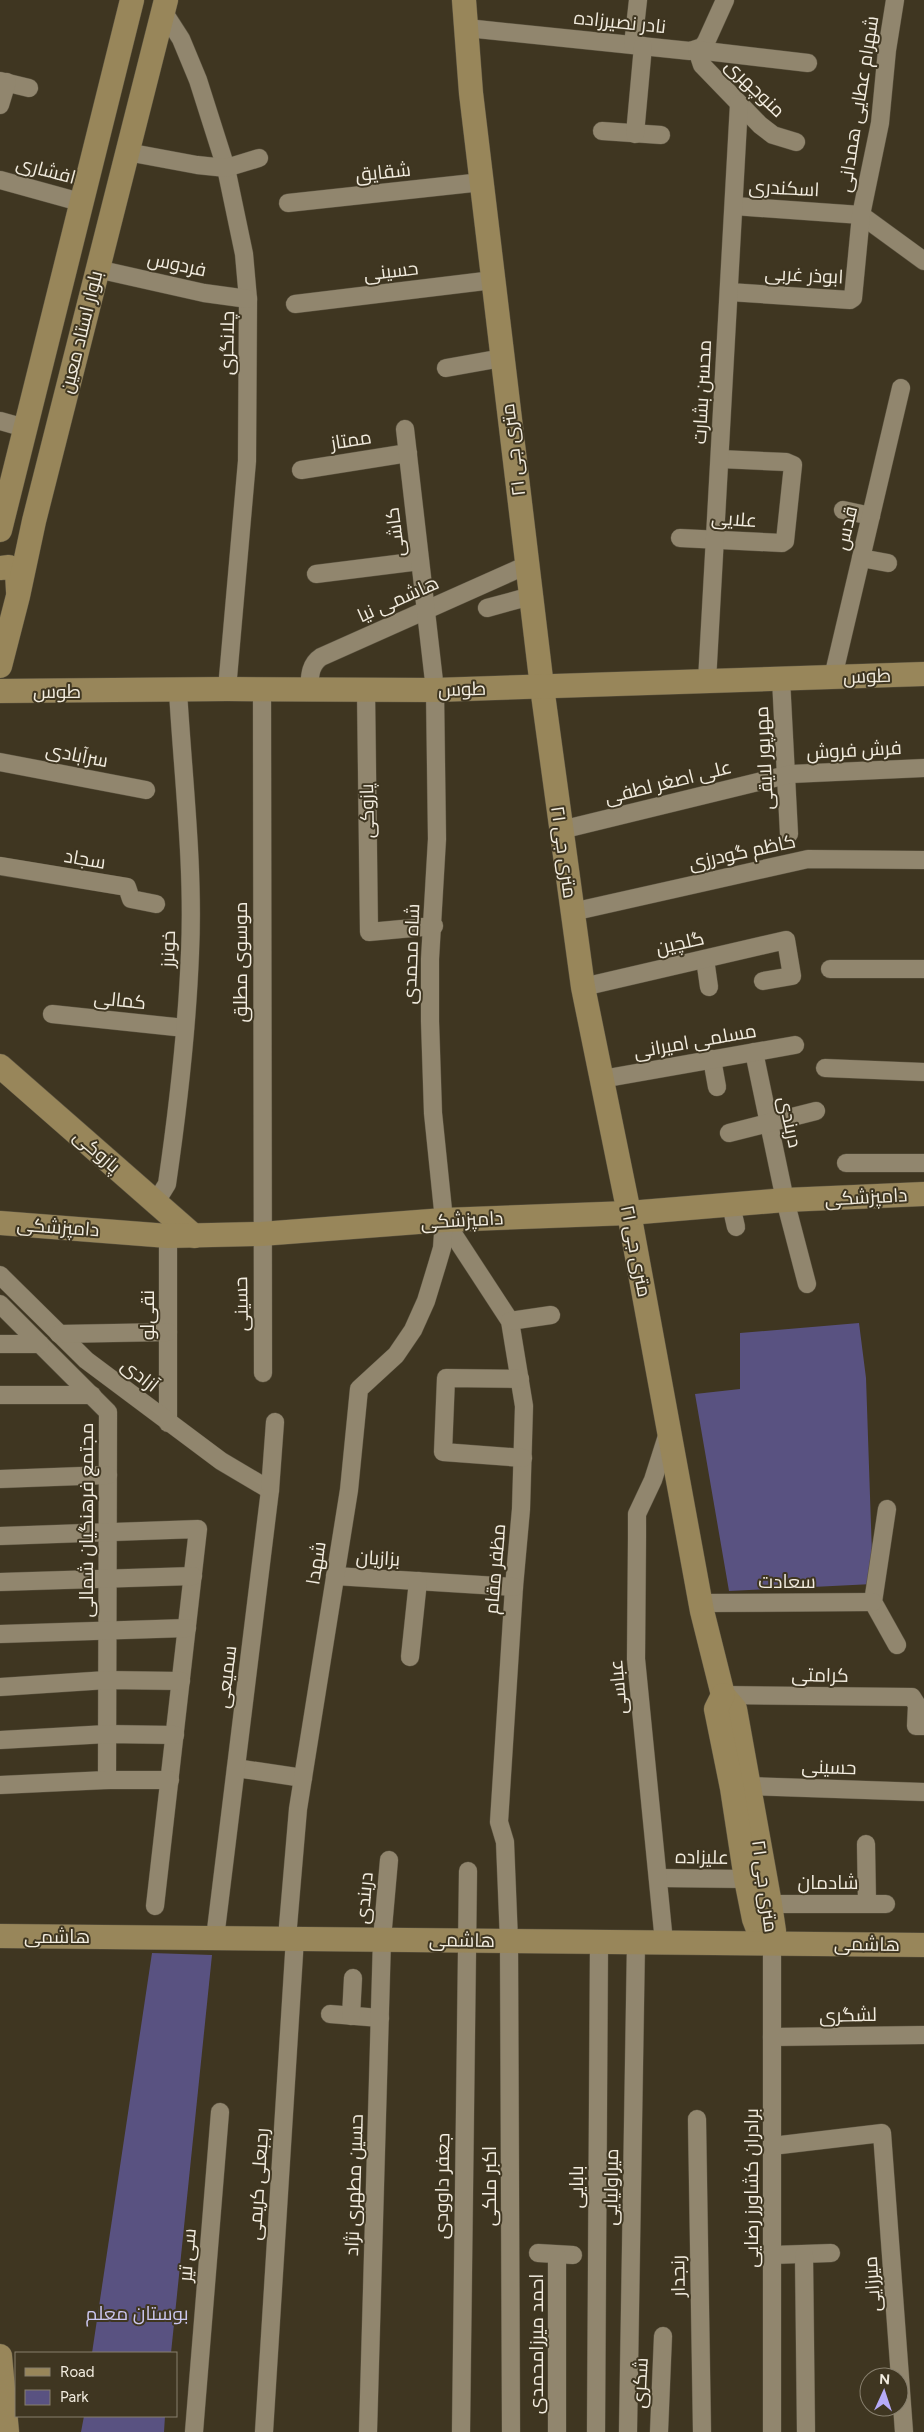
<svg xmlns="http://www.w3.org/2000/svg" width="924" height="2432" viewBox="0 0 924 2432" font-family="Figtree,Cairo,sans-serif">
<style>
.green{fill:#595281}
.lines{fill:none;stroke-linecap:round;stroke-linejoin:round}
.street-casing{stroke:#5b5340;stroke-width:19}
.secondary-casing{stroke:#5b5340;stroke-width:25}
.street{stroke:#91866e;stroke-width:18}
.secondary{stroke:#98865a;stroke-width:24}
.labels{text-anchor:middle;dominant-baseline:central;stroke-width:4;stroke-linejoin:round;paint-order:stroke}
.street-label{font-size:19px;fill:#f2ecdf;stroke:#3f3621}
.park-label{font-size:19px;fill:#cbc6ef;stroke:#3f3621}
</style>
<rect width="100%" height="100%" fill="#3f3621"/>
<!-- green -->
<g class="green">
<polygon points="859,1323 866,1378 873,1584 729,1591 695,1394 740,1389 740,1333"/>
<polygon points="152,1953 212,1955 171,2353 92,2353"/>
<polygon points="84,2416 165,2416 164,2432 81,2432"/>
</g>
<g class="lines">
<defs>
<g id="street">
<polyline points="163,11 181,39 198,80 226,168 244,254 248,299 247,461 227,689"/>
<polyline points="467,28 690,51 702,47 706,42 725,0"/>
<polyline points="633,45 638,0"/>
<polyline points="0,81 29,88"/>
<polyline points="0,105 7,82"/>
<polyline points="602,131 661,135"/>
<polyline points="635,134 643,46"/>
<polyline points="796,142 773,135 760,125 702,65 697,50 808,63"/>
<polyline points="127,152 197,165 226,168 259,158"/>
<polyline points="0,180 80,202"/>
<polyline points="288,203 482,182"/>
<polyline points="734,206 861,215"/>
<polyline points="861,215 924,261"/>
<polyline points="97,269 204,293 248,299"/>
<polyline points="729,292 850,300 853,298 861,215 880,123 887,50 895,0"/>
<polyline points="295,304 493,280"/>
<polyline points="446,368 502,358"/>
<polyline points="0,421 25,428"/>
<polyline points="301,470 408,453"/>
<polyline points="843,510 871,516"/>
<polyline points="680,538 782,543 785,541 793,465 786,462 720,459"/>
<polyline points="861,558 888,563"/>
<polyline points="316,574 420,561"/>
<polyline points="487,608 531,596"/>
<polyline points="833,677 901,388"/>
<polyline points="781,679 789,834"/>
<polyline points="707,681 739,104"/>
<polyline points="262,690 263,1373"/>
<path d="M 309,690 C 310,678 309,665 321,657 L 527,565"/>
<polyline points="366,690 369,932 434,926"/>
<polyline points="0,762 146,790"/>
<polyline points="561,830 791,774 924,768"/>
<polyline points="0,866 127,887 131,899 156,904"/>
<polyline points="572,912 808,859 924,860"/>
<polyline points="705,959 709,987"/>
<polyline points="830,969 924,969"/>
<polyline points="583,987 786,940 792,976 763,981"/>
<polyline points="52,1014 185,1028"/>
<polyline points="754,1052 785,1200 807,1284"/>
<polyline points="712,1059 717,1087"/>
<polyline points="825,1068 924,1072"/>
<polyline points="602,1079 795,1045"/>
<polyline points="729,1133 816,1111"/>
<polyline points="846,1163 924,1163"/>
<path d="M 151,1199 L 159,1197 L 167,1184 C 178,1108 187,1030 190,953 C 194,866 183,778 178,691"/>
<polyline points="731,1205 736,1227"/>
<polyline points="444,1220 510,1321 524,1406 521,1509 514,1587 499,1822 505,1842 509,1941 511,2432"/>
<polyline points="168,1236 168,1423"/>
<polyline points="0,1275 86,1360 221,1461 270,1490"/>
<polyline points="0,1304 108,1412 107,1780"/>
<polyline points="510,1321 551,1315"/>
<polyline points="59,1334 168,1332"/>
<polyline points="0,1344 40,1344"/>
<polyline points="520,1379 446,1378 443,1452 523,1458"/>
<polyline points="0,1395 92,1395"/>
<polyline points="0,1479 108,1475"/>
<polyline points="887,1509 873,1602 897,1645"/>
<polyline points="0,1536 198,1529 155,1906"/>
<polyline points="335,1576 514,1587"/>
<polyline points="0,1582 193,1576"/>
<polyline points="700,1603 873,1602"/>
<polyline points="0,1634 187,1628"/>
<polyline points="410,1657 418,1581"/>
<polyline points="0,1687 107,1680 181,1681"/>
<polyline points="723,1695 912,1697 917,1705 916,1726 924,1726"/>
<polyline points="0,1740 107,1734 175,1735"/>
<polyline points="236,1768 303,1778"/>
<polyline points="0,1785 107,1780 170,1780"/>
<polyline points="737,1787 750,1786 924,1792"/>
<polyline points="866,1844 867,1903"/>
<polyline points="658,1878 746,1879"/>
<polyline points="770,1904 886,1904"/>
<polyline points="215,1938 270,1490 275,1422"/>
<polyline points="287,1938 298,1809 349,1490 359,1389 396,1355 413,1330 426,1301 437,1265 442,1248 444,1220 433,1113 430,1021 430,959 437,839 435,690 405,429"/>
<polyline points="664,1942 636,1659 637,1538 637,1514 653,1480 668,1433"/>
<polyline points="330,2014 380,2018"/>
<polyline points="351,2016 353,1978"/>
<polyline points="772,2037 924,2035"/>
<polyline points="697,2119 702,2432"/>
<polyline points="772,2146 882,2133 904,2432"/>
<polyline points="538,2253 573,2255"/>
<polyline points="772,2255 831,2253"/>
<polyline points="804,2255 806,2432"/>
<polyline points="557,2256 557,2432"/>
<polyline points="194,2432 220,2112"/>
<polyline points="264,2432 295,1938"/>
<polyline points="368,2432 382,1939 389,1860"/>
<polyline points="461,2432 468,1871"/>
<polyline points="596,2432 599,1942"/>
<polyline points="628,2432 636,1942"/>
<polyline points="659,2432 663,2336"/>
<polyline points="772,2432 772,1943"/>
</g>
<g id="secondary">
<polyline points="464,0 471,93 542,687 583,987 629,1213 702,1611 723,1695 735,1709 770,1904 774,1931 772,1943"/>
<polyline points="0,530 132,0"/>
<polyline points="0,568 9,567 17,572 18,591"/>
<polyline points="0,666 18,596 34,521 166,0"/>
<polyline points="0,691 227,689 435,690 924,674"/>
<polyline points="0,1066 194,1236"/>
<polyline points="0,1223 168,1236 261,1234 444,1220 629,1213 785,1200 924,1194"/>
<polyline points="723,1695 716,1709 732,1788 746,1879 754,1919 759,1932 772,1943"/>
<polyline points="0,1936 924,1945"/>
<polyline points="0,2356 7,2432"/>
</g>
</defs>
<!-- street casing -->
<use href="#street" class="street-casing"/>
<!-- secondary casing -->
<use href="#secondary" class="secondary-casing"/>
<!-- street -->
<use href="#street" class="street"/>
<!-- secondary -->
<use href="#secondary" class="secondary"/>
</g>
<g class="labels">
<!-- street labels -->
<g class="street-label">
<text transform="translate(620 22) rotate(6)">نادر نصیرزاده</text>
<text transform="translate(755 88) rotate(44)">منوچهری</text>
<text transform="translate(858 104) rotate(-81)">شهرام عطایی همدانی</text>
<text transform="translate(46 170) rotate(15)">افشاری</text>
<text transform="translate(383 172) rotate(-6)">شقایق</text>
<text transform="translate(784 188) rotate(3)">اسکندری</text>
<text transform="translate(177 264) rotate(12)">فردوس</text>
<text transform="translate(391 271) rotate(-7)">حسینی</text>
<text transform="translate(804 275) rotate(3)">ابوذر غربی</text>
<text transform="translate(81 332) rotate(-76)">بلوار استاد معین</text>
<text transform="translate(227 343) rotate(-89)">چلانگری</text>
<text transform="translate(702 392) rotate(-87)">محسن بشارت</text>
<text transform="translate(351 440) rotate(-9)">ممتاز</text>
<text transform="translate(513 450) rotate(-97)">۲۱ متری جی</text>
<text transform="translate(734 519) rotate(4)">علایی</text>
<text transform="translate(846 528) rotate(-77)">قدس</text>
<text transform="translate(395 532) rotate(-97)">کاشی</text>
<text transform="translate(398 599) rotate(-24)">هاشمی نیا</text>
<text transform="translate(867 676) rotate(-2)">طوس</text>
<text transform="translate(462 689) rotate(-2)">طوس</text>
<text x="57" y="691">طوس</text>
<text transform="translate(854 750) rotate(-3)">فرش فروش</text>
<text transform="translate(77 755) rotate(11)">سرآبادی</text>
<text transform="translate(764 758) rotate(-93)">مهرپور لایقی</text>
<text transform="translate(668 782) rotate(-14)">علی‌ اصغر لطفی</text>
<text transform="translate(367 811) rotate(-91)">پازوکی</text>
<text transform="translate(564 852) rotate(82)">۲۱ متری جی</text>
<text transform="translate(742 852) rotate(-12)">کاظم گودرزی</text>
<text transform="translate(85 859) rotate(10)">سجاد</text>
<text transform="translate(680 943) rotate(-13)">گلچین</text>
<text transform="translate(168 949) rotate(-88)">خونرز</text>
<text transform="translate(411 954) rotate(-88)">شاه محمدی</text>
<text transform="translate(240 962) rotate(-90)">موسوی مطلق</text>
<text transform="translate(120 1000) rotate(6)">کمالی</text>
<text transform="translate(695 1041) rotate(-10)">مسلمی امیرانی</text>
<text transform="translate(790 1122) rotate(78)">دربندی</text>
<text transform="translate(97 1151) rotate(41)">پازوکی</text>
<text transform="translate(866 1197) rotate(-3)">دامپزشکی</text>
<text transform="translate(462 1220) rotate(-3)">دامپزشکی</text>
<text transform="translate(58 1227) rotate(4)">دامپزشکی</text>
<text transform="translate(636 1251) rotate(79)">۲۱ متری جی</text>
<text transform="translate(241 1304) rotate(-91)">حسینی</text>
<text transform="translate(147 1315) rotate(-90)">نقی‌لو</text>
<text transform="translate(140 1375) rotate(38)">آزادی</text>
<text transform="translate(86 1520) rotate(-90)">مجتمع فرهنگیان شمالی</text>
<text transform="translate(378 1558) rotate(3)">بزازیان</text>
<text transform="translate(316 1563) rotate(-81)">شهدا</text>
<text transform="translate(495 1569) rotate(-85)">مظفر مقام</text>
<text x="787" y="1581">سعادت</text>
<text transform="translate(820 1675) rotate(1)">کرامتی</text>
<text transform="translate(226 1677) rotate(-83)">سمیعی</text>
<text transform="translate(618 1687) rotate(-95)">عباسی</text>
<text transform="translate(829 1767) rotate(2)">حسینی</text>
<text transform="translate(702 1857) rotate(1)">علیزاده</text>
<text x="828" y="1882">شادمان</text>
<text transform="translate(765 1886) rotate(82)">۲۱ متری جی</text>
<text transform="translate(364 1898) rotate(-85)">دربندی</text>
<text x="57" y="1936">هاشمی</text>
<text transform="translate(462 1940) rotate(1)">هاشمی</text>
<text transform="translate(867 1944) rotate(1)">هاشمی</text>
<text transform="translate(848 2015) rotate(-1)">لشگری</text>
<text transform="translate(258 2184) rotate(-86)">رجبعلی کریمی</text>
<text transform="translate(354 2185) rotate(-88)">حسین مطهری نژاد</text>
<text transform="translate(442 2186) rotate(-89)">جعفر داوودی</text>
<text transform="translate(489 2186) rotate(-90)">اکبر ملکی</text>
<text transform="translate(576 2187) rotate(-90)">بابایی</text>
<text transform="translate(611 2187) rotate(-89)">میراولیایی</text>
<text transform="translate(751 2188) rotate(-90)">برادران کشاورز رضایی</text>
<text transform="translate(187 2255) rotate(-85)">سی تیر</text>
<text transform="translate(678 2276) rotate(-91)">رنجدار</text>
<text transform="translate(872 2284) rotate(-94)">میرزایی</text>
<text transform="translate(536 2344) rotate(-90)">احمد میرزامحمدی</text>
<text transform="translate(640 2383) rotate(-87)">شکری</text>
</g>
<!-- park labels -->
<g class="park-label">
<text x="137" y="2313">بوستان معلم</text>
</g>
</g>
<!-- legend -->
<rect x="15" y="2352" width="162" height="65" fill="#3f3621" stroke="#877f6d"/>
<rect x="25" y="2368" width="25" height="8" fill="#98865a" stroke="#877f6d"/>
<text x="60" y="2377" font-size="15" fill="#f2ecdf">Road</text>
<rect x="25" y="2390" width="25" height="15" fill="#595281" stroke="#877f6d"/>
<text x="60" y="2402" font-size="15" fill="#f2ecdf">Park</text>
<!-- north arrow -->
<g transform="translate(884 2392) rotate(3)"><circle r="24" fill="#3f3621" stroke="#877f6d"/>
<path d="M0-4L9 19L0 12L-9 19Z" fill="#b6abf8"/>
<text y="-8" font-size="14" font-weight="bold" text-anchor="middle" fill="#f2ecdf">N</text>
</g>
</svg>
